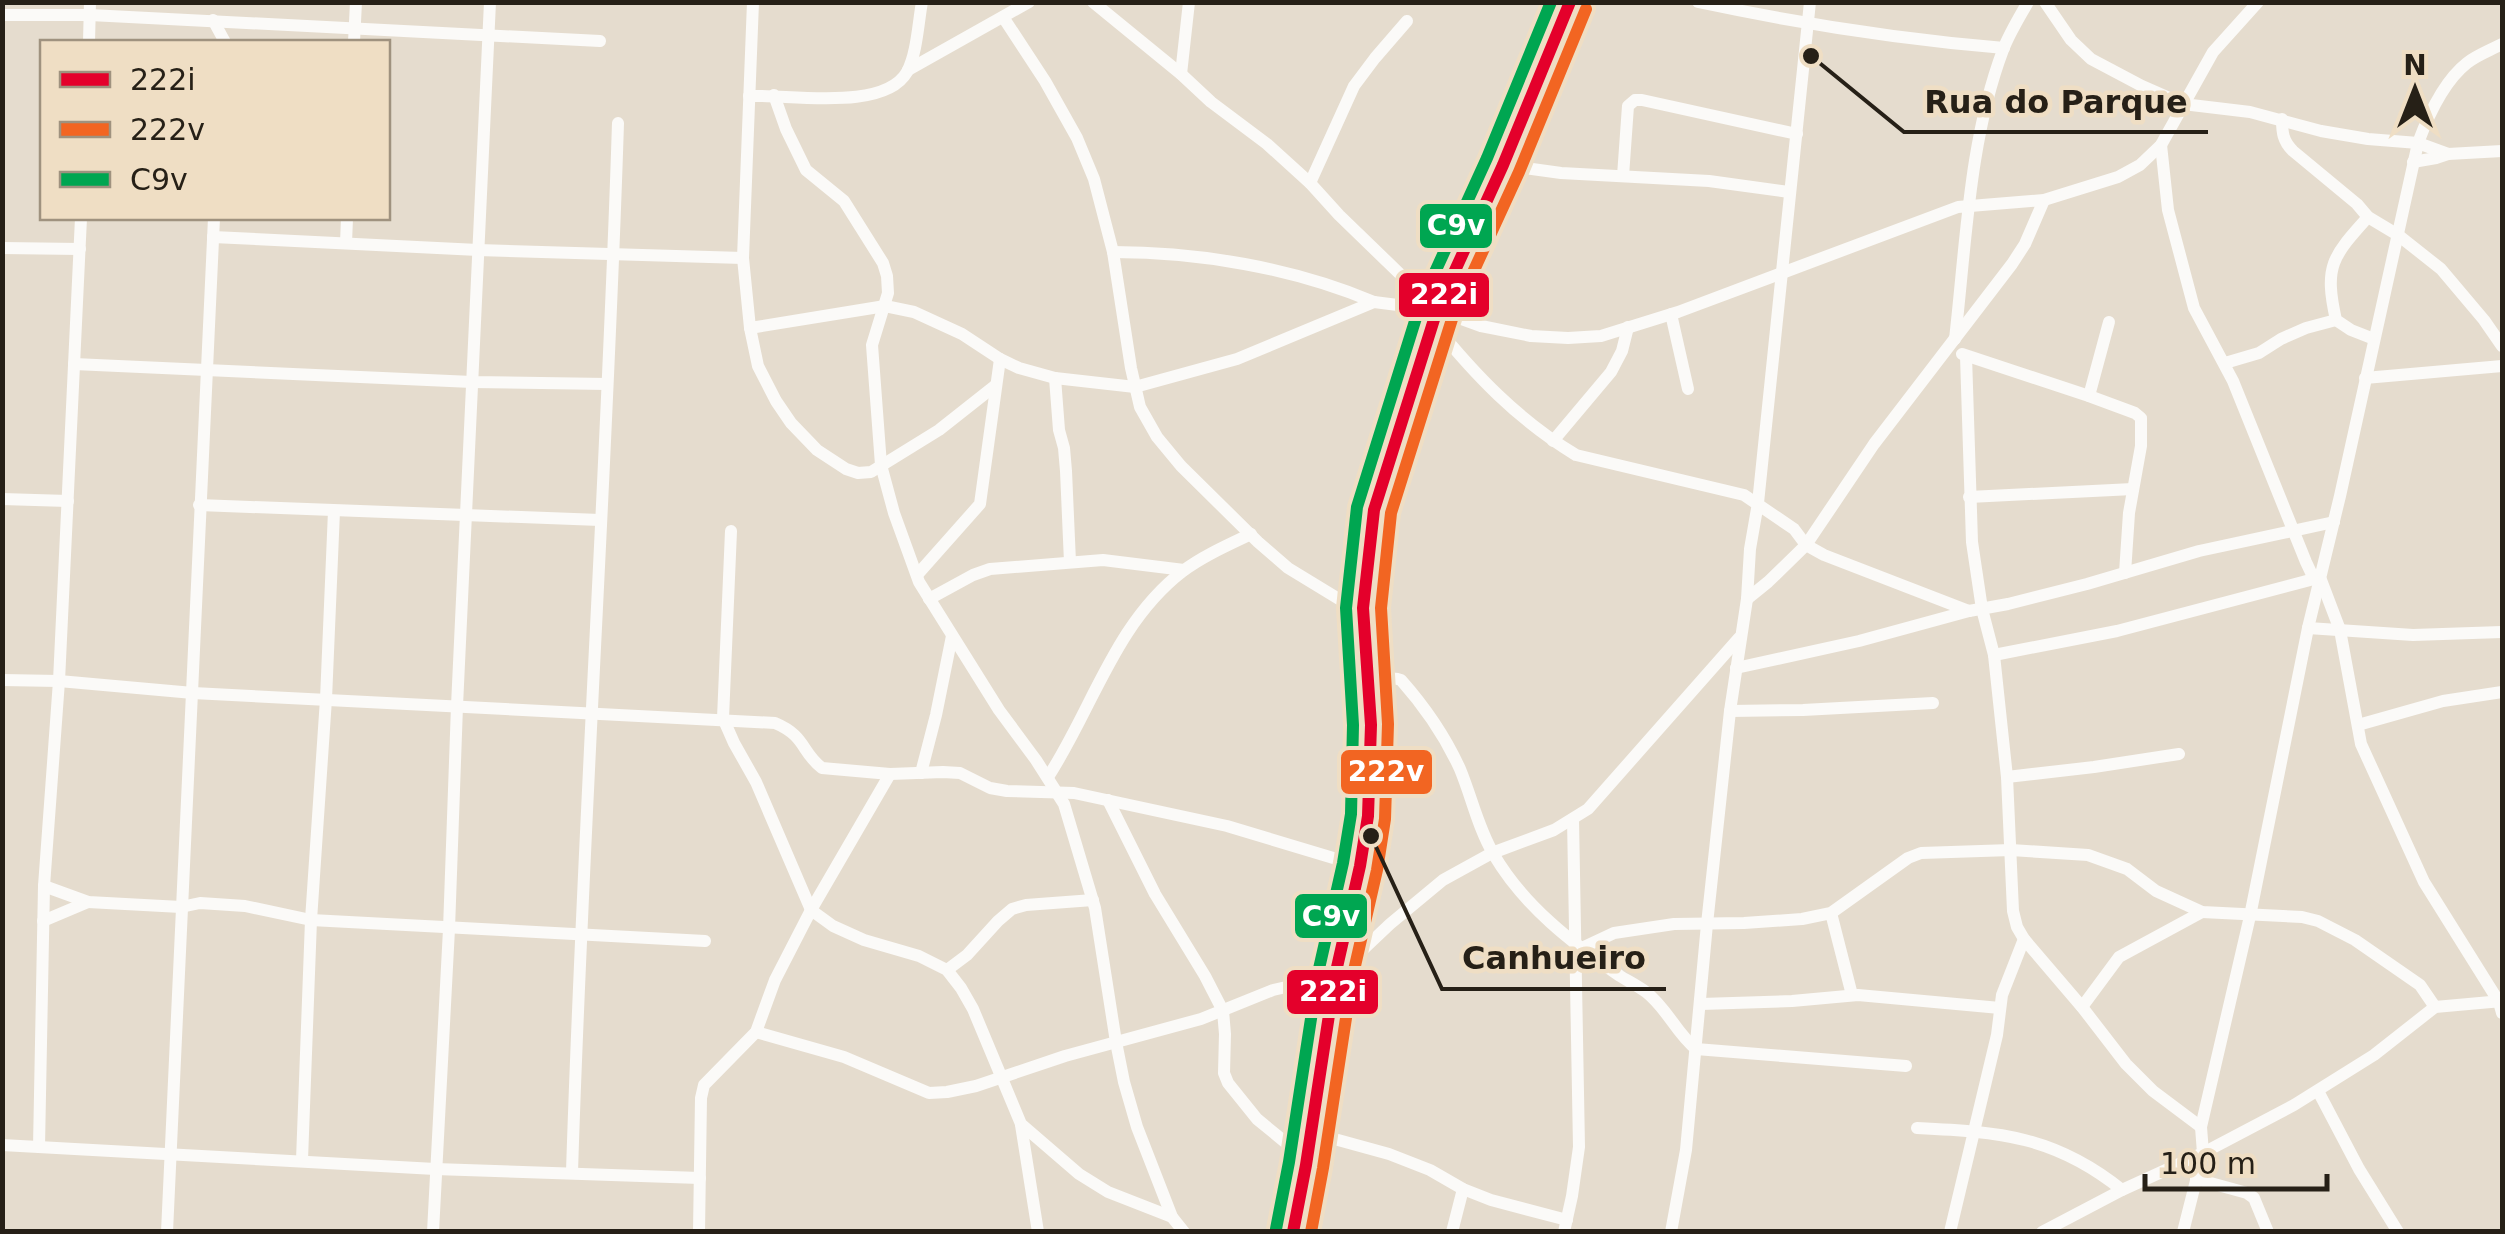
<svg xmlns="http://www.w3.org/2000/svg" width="2505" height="1234" viewBox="0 0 2505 1234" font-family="'DejaVu Sans',sans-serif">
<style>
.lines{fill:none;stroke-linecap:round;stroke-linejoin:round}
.minor{stroke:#fbfaf8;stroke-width:12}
.bus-1-casing{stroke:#efdec4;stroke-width:20}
.bus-2-casing{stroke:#efdec4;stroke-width:20}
.bus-3-casing{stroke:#efdec4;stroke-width:20}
.bus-1{stroke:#e4002b;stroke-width:12}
.bus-2{stroke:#f26522;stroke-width:12}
.bus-3{stroke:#00a651;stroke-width:12}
.leader{fill:none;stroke:#262017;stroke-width:4}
.callout-dot{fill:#262017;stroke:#efdec4;stroke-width:4}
.callout-label{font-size:32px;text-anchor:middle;font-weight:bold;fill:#262017;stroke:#efdec4;stroke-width:9;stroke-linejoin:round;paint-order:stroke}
.line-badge{stroke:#efdec4;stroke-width:4}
.badge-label{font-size:28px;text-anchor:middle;font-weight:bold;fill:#fff}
</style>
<rect width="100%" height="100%" fill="#e5dcce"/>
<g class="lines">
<!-- minor -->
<g class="minor">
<polyline points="753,2 743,258 750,328 758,366 776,401 791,423 817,450 846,469 858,473 871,472 939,430 996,385"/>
<polyline points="1093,2 1181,74 1211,102 1267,144 1310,183 1339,215 1435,308"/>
<path d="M 1698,2 C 1801,24 1898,39 2004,48"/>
<polyline points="2045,2 2071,40 2091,59 2142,86 2183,104 2250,112 2321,131 2368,139 2418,143 2448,154 2502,151"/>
<polyline points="2,15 90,15 600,41"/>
<polyline points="1003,17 1045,81 1077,138 1094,179 1113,252 1131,368 1140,407 1157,437 1181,466 1258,542 1288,568 1352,607 1363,608"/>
<polyline points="213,20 225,42"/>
<polyline points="89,42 90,2"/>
<polyline points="354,42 356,2"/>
<polyline points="908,70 1029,2"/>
<polyline points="1181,74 1189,2"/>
<polyline points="774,95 786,129 806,170 844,201 883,263 887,276 888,293 872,345 881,465 894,513 919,582 999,710 1036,760 1064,804 1095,908 1116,1042 1124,1082 1137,1127 1172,1217 1184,1232"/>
<path d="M 749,96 C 789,94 884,112 907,72 C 917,53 918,24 922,2"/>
<path d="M 2282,119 C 2282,133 2283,141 2293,151 L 2357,204 L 2368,217 L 2398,235 L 2441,269 L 2484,320 L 2502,346"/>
<polyline points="2161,145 2168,210 2194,308 2233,381 2306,562 2314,579 2321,580 2340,630 2361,744 2424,882 2499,1002 2502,1013"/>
<polyline points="2413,162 2436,158 2448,154"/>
<polyline points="1503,165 1561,173 1709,181 1789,192"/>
<polyline points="1623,176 1628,106 1635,100 1642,100 1797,134"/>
<polyline points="1310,183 1354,86 1375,58 1407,21"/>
<path d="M 2368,217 C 2332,257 2324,266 2336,320 L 2351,330 L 2374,339"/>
<polyline points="213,237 478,250 743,258"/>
<polyline points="346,243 347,218"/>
<polyline points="2,248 80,249"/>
<path d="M 1113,252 C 1200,252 1293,268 1374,302"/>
<polyline points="1671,314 1688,389"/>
<path d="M 1433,323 C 1475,375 1518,420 1576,455 L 1744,495 L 1794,529 L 1806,545 L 1824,555 L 1969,611 L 2008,604 L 2087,584 L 2199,551 L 2334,522"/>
<polyline points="750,328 885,306 914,312 962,334 1000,359 1019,368 1055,378 1135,387 1237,359 1374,302 1437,310 1481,326 1531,336 1568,338 1601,336 1678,312 1958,207 2044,200 2118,177 2140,165 2161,145 2213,52 2258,2"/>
<path d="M 1955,339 C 1966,244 1969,140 2003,50 C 2009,34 2019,18 2028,2"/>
<polyline points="1962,354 2089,396 2135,413 2141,418 2141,446 2129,513 2125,573"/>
<polyline points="1966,356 1972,542 1982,609 1994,655 2007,777 2013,911 2017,927 2024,939 2082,1007 2126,1064 2153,1091 2201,1127"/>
<polyline points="2225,363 2259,353 2281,339 2306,328 2336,320"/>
<polyline points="74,364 472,382 607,384"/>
<polyline points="1055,378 1059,430 1064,448 1066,471 1070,562"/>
<polyline points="2365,378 2502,366"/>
<polyline points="2089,396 2109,322"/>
<polyline points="1553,441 1611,372 1622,351 1628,327"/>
<polyline points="1969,497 2133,489"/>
<polyline points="2,499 68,501"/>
<polyline points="199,505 600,520"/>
<polyline points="731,531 723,718 734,743 756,782 811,910 833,926 864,940 919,956 947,970 961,988 973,1009 1021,1124 1079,1174 1108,1192 1172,1217"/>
<polyline points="917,575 980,504 1000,359"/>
<polyline points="929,599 973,575 990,569 1103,560 1184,570"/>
<polyline points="1747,599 1768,582 1806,545 1874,444 2012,264 2025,244 2044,200"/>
<polyline points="2308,628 2413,635 2502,632"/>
<polyline points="1994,655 2117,631 2314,579"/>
<polyline points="1736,668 1859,641 1969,611"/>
<path d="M 2,680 L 59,681 L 193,693 L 775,723 C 806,736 801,752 822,768 L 890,774 L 943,772 L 960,773 L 990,788 L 1007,791 L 1074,793 L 1227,826 L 1360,866"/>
<path d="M 1368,688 C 1379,683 1389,675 1401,680 C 1425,707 1445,736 1460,769 C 1472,798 1478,828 1494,855 C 1524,906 1572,943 1620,976 C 1628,981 1638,986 1646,992 C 1667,1008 1676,1033 1696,1049 L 1906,1066"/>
<polyline points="1730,711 1803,710 1933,703"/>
<polyline points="2358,725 2443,701 2502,692"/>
<polyline points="921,773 936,715 952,636"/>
<path d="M 1048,777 C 1093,708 1115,623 1183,571 C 1203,556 1228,545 1251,534"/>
<polyline points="2007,777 2094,767 2179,754"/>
<polyline points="1108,800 1155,894 1205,976 1223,1011 1225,1034 1224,1073 1228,1083 1257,1119 1285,1142 1306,1165"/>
<polyline points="44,886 88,902 181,907 200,903 245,906 311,920 705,941"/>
<polyline points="1831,913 1852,995"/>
<polyline points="43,921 88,902"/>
<polyline points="1582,948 1614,933 1674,924 1744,923 1802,919 1831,913 1908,858 1921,853 2011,850 2088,855 2127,869 2156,891 2202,912 2302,917 2318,921 2355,940 2420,985 2435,1007"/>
<polyline points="947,970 967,955 998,921 1012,909 1026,905 1093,900"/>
<polyline points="1701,1004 1792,1001 1858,995 2000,1008"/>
<polyline points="2082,1007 2119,957 2202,912"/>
<polyline points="756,1032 844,1057 929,1093 947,1092 976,1086 1065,1056 1201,1019 1273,990 1335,976 1390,924 1443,880 1492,853 1554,830 1588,809 1739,638"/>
<polyline points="2318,1091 2359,1169 2398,1232"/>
<polyline points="1021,1125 1038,1232"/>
<path d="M 1917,1128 C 2000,1132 2055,1136 2122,1190"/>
<polyline points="1309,1132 1389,1154 1430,1170 1463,1189 1491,1200 1567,1220"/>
<polyline points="2,1145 435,1169 700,1178"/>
<polyline points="39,1147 44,886 59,681 81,218"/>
<polyline points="302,1160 311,920 326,699 334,511"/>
<path d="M 572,1172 C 583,822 607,473 618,123"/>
<polyline points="2196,1179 2247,1193 2254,1198 2268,1232"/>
<polyline points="167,1232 214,218"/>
<polyline points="433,1232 449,929 457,706 490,2"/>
<polyline points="699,1232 701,1098 704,1085 756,1032 775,980 811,910 890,774"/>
<polyline points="1293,1232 1306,1165 1335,976 1360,866 1368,816 1371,725 1363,608 1374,510 1385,470 1437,310 1503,165 1570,2"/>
<polyline points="1452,1232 1463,1189"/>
<polyline points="1564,1232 1572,1196 1579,1147 1573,819"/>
<polyline points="1671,1232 1686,1150 1707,924 1730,711 1747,599 1750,549 1758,503 1810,2"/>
<polyline points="1950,1232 1997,1035 2002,995 2024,939"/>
<polyline points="2042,1232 2122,1190 2203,1153 2294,1105 2374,1055 2435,1007 2502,1001"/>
<path d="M 2183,1232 L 2203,1153 L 2201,1127 L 2250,916 L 2308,628 L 2340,496 L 2418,143 C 2428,116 2444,81 2467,63 C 2477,55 2491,50 2502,44"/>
</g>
<defs>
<polyline id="bus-1" points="1293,1232 1306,1165 1335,976 1360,866 1368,816 1371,725 1363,608 1374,510 1437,310 1503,165 1570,2"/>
<polyline id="bus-2" points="1311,1232 1323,1168 1352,979 1377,870 1385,819 1388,724 1381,608 1391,513 1453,316 1519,172 1586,9"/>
<polyline id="bus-3" points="1276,1229 1289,1162 1318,973 1343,863 1351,814 1353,725 1346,608 1357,507 1420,305 1487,158 1551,2"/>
</defs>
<!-- bus-1 casing -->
<use href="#bus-1" class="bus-1-casing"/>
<!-- bus-2 casing -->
<use href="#bus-2" class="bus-2-casing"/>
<!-- bus-3 casing -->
<use href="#bus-3" class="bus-3-casing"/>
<!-- bus-1 -->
<use href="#bus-1" class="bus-1"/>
<!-- bus-2 -->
<use href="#bus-2" class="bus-2"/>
<!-- bus-3 -->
<use href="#bus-3" class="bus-3"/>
</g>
<!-- callouts -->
<path class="leader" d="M1811 56L1904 132H2208M1371 836L1442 989H1666"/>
<g class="callout-dot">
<circle cx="1811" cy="56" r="10"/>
<circle cx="1371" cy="836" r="10"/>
</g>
<g class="callout-label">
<text x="2056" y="113">Rua do Parque</text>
<text x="1554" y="969">Canhueiro</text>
</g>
<g class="line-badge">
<rect x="1418" y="202" width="76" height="48" rx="10" fill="#00a651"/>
<rect x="1397" y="271" width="94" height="48" rx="10" fill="#e4002b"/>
<rect x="1339" y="748" width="95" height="48" rx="10" fill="#f26522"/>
<rect x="1293" y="892" width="76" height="48" rx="10" fill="#00a651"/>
<rect x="1285" y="968" width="95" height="48" rx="10" fill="#e4002b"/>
</g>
<g class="badge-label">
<text x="1456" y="235">C9v</text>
<text x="1444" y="304">222i</text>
<text x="1386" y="781">222v</text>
<text x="1331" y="926">C9v</text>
<text x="1333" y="1001">222i</text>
</g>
<!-- border -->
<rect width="2505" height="1234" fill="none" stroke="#262017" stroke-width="10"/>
<!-- legend -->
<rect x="40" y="40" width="350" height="180" fill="#efdec4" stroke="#9f927f" stroke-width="2.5"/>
<rect x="60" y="72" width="50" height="15" fill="#e4002b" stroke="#9f927f" stroke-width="2.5"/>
<text x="130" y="90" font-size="30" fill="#262017">222i</text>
<rect x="60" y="122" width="50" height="15" fill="#f26522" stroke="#9f927f" stroke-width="2.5"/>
<text x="130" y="140" font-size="30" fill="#262017">222v</text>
<rect x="60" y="172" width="50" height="15" fill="#00a651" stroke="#9f927f" stroke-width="2.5"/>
<text x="130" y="190" font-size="30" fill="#262017">C9v</text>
<!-- north arrow -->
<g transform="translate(2415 90)" stroke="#efdec4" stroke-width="8" paint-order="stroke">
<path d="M0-8L18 38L0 25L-18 38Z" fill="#262017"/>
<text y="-15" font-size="28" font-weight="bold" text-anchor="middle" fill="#262017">N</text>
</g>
<!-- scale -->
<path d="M2145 1174v15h182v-15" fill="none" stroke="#262017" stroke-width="5"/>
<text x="2160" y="1174" font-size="30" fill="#262017" stroke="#efdec4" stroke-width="8" paint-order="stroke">100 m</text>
</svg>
